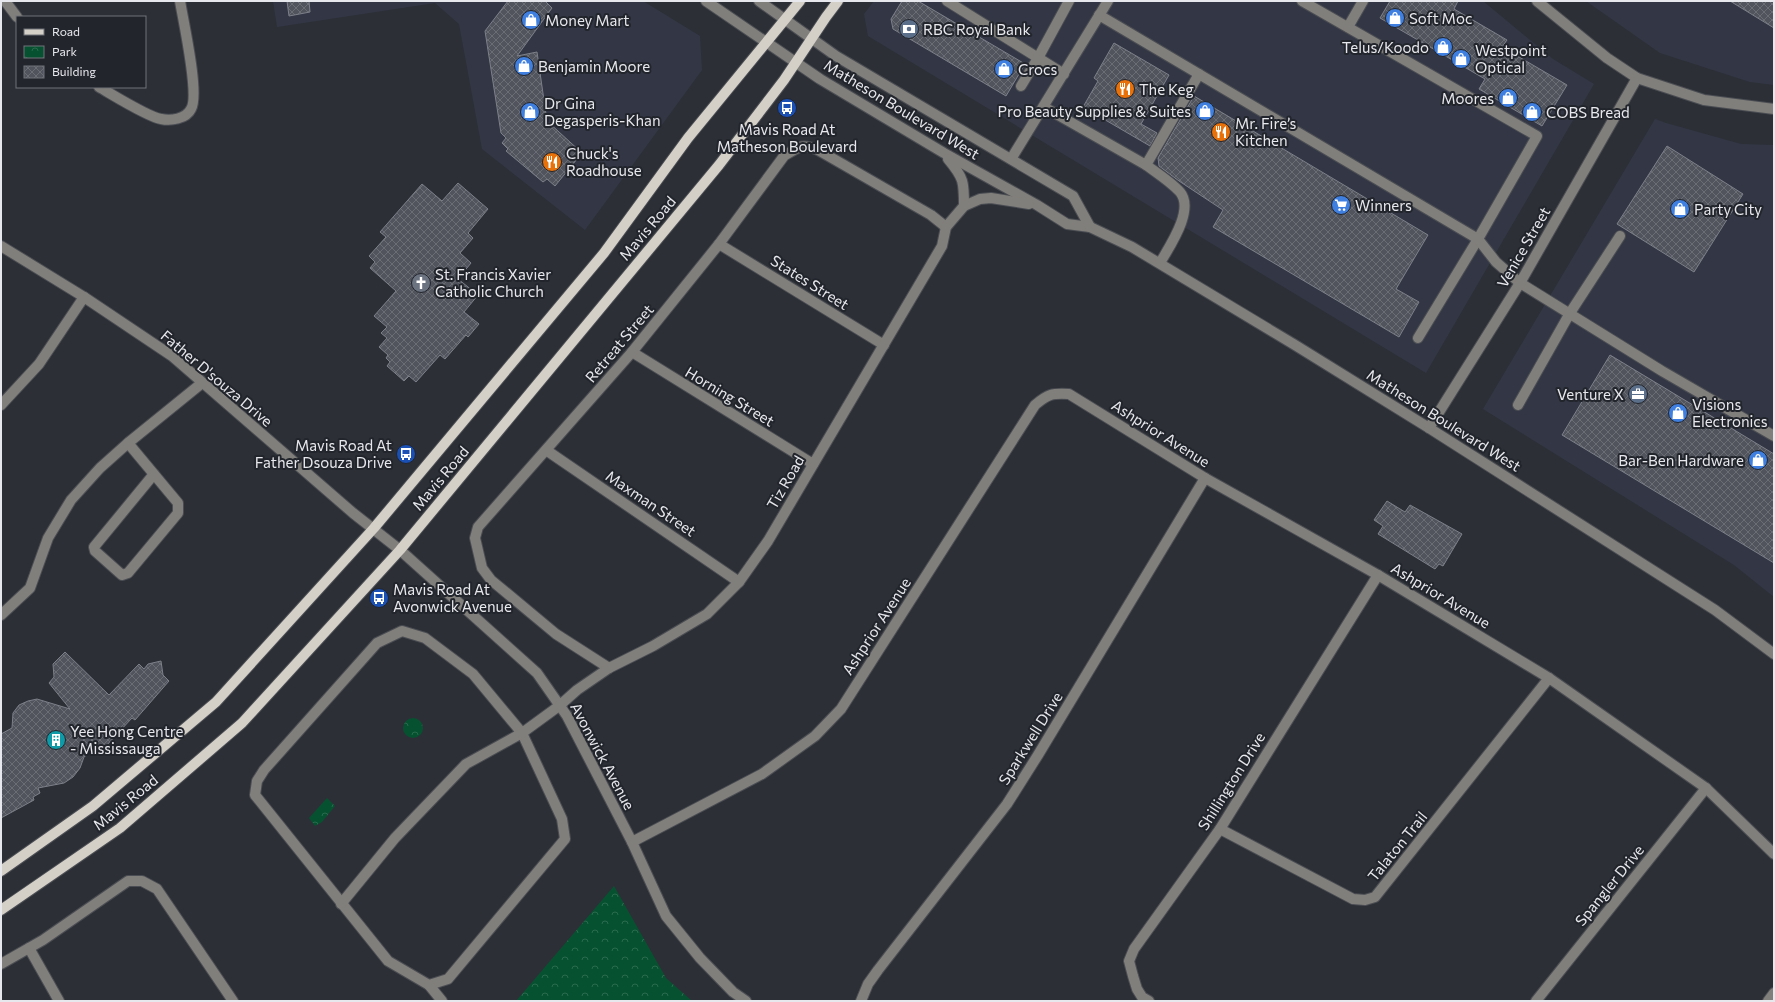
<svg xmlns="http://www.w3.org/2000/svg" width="1775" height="1002" viewBox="0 0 1775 1002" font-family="Commissioner,sans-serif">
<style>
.built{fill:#333745}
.park{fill:url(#park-crowns)}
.building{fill:url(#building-cross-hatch);stroke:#7d8089}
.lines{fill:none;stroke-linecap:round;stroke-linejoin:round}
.minor-casing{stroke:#4a4d53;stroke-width:12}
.major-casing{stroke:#4a4d53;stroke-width:12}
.minor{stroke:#817f7b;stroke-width:10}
.major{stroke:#d4cfc7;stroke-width:10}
.labels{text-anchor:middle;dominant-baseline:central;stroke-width:4;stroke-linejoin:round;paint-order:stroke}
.poi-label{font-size:15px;fill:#e7e8ed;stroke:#22252c;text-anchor:start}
.street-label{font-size:15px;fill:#e7e8ed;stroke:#22252c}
</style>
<defs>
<pattern id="park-crowns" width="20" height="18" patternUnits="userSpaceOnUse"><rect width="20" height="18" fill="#065130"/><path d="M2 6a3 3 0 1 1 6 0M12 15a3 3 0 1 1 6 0" fill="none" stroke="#2a6a4e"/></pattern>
<pattern id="building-cross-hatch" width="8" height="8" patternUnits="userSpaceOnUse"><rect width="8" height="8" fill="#51545c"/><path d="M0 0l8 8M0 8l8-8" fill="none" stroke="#6a6d74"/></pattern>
</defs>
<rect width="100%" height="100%" fill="#2c2f36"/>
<!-- built -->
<g class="built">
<polygon points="273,1 643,1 700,36 702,70 585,230 482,149 459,24 435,3 277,27"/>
<polygon points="874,1 1483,1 1553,59 1594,84 1426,373 868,36 864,14"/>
<polygon points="1586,1 1774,1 1774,85 1750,82 1660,53"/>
<polygon points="1655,119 1666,123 1741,144 1774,145 1774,597 1734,565 1483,409"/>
</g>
<!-- park -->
<g class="park">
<circle cx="413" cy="728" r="10"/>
<polygon points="327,798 335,806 322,822 315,826 309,818"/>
<polygon points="614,886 666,978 692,1001 516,1001"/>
</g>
<!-- building -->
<g class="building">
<polygon points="287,1 309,1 310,12 289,16"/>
<polygon points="508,1 545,1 552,8 517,56 537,52 547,121 582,153 555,186 547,179 543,182 506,151 508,149 502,143 506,138 501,133 485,31"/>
<polygon points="902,1 918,1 1025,64 1006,96 893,29 891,19"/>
<polygon points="1390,1 1458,1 1454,9 1507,40 1502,47 1567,85 1542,126 1479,89 1485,79 1380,18"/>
<polygon points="1730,1 1774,1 1774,28"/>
<polygon points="1114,43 1169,75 1141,124 1157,133 1150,146 1083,107 1098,81 1094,78"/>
<polygon points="1194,96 1428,235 1396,289 1419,302 1399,337 1213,227 1223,210 1179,181 1159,166 1158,158"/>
<polygon points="1667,146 1743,194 1694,272 1617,224"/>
<polygon points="458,183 488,209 468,233 473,238 460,253 471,263 458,279 478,295 464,312 479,324 468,337 466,335 445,359 440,355 416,382 409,376 404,381 387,366 390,362 386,358 388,355 379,347 387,338 381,333 387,327 374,316 396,291 370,268 375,262 369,256 386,237 380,232 422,184 442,201"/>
<polygon points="1610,355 1774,454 1774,563 1562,435"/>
<polygon points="1387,501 1405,512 1410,505 1462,534 1443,566 1439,564 1435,569 1378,534 1383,526 1374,520"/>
<polygon points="65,652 109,695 139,664 144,669 148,664 161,661 163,675 169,681 135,720 132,718 105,747 103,745 98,750 95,748 84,757 80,768 73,777 64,783 38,788 40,793 33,797 34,800 1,818 1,734 12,728 13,713 19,705 28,701 37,699 70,709 49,683 54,677 53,664"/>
</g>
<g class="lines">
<defs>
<g id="minor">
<polyline points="5,1 17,17"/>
<polyline points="706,1 820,79 944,153 1037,205 1067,224 1090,227 1132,247 1295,345 1429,428 1715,610 1774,654"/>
<polyline points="759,1 836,56 1073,196 1090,227"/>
<polyline points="947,1 1064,74"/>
<polyline points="1302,1 1537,136 1478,239 1418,338"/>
<polyline points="1537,1 1607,58 1637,78 1704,100 1774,109"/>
<polyline points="1099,15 1478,239 1496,262 1520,283 1662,371 1774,436"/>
<polyline points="1348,27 1363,1"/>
<polyline points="1021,86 1038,58 1069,1"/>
<path d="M 99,87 C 113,95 148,117 161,119 C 171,121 186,119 191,109 C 200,95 183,20 180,1"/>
<polyline points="1044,107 1146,165"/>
<path d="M 948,159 C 964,178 964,182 964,206"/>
<polyline points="1011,159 1108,1"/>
<polyline points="719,244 884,345"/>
<polyline points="1,246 84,297 172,356 353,513 400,550 537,673 567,716 632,842 666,916 700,958 733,992 746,1001"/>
<path d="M 1160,263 C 1169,247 1195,210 1180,192 C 1171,182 1157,173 1146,165 L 1199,74"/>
<polyline points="632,352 813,464"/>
<polyline points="1,405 39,364 84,297"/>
<polyline points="1518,405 1570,313 1620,236"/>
<polyline points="1429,428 1520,283 1637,78"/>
<polyline points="128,443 178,503 178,513 128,573 122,575 95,551 94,547 154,474"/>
<polyline points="546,450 739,582"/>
<polyline points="1,615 30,588 48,538 71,500 100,468 128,443 202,383"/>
<polygon points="402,631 425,638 473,674 522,733 562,819 565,839 448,979 429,985 388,961 255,795 257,781 264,770 377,643"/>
<path d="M 609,668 L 556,634 L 491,580 L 482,568 L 475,538 L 478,527 L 632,352 L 719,244 L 784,156 C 798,147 802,143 818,150 L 931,215 L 946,227"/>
<polyline points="1220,829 1353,899 1365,900 1375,897 1549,678"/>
<path d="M 632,842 L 762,774 L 815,736 L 841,709 L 1035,405 C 1048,394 1052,393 1069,394 L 1205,478 L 1378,575 L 1549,678 L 1706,788 L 1774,854"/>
<polyline points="341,904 395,838 466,764 522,733 559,706 577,690 609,668 653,646 707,614 739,582 768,541 942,246 946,227 964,206 980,199 991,198 1029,204"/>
<polyline points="29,948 59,1001"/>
<polyline points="1,964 43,940 128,881 142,881 157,889 233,1001"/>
<polyline points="429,985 442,1001"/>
<polyline points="861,1001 868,984 878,970 1007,804 1038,755 1205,478"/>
<polyline points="1149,1001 1142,997 1137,989 1133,976 1129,961 1134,949 1220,829 1378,575"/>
<polyline points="1536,1001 1706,788"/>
<polyline points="1768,1001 1774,993"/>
</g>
<g id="major">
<polyline points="1,871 93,806 216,702 374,528 604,253 688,138 800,1"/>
<polyline points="1,910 120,828 242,723 400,550 719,165 784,80 826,17 838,1"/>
</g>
</defs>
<!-- minor casing -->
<use href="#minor" class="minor-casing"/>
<!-- major casing -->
<use href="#major" class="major-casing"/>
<!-- minor -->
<use href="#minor" class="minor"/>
<!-- major -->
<use href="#major" class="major"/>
</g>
<!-- icons -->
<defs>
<symbol id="shop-disc" viewBox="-11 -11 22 22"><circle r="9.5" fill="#3f7fe0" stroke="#22252c"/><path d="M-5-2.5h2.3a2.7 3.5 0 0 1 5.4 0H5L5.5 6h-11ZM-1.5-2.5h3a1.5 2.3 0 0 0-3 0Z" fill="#fff"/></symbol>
<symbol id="bank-disc" viewBox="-11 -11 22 22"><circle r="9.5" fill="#5c6f8a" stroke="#22252c"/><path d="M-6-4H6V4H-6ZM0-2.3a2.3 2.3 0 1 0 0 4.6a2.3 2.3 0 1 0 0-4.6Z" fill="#fff"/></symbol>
<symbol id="restaurant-disc" viewBox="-11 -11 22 22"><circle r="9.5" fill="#e8710a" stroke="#22252c"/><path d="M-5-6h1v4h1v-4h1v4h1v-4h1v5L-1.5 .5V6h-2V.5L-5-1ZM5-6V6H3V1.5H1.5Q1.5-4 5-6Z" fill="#fff"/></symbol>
<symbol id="bus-disc" viewBox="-11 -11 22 22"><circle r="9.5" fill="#1a4fb4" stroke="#22252c"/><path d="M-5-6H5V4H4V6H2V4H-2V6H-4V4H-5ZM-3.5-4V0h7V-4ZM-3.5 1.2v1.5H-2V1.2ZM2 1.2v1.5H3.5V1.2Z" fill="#fff"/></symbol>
<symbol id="supermarket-disc" viewBox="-11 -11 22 22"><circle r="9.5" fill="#3f7fe0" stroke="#22252c"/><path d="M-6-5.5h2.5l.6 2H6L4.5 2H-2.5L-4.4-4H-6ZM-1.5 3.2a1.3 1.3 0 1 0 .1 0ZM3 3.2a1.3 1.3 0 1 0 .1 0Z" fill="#fff"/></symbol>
<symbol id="church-disc" viewBox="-11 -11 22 22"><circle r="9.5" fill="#6b7280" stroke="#22252c"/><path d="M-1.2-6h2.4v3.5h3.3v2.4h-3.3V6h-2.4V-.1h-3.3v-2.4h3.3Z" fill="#fff"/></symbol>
<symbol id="office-disc" viewBox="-11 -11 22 22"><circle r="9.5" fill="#5c6f8a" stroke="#22252c"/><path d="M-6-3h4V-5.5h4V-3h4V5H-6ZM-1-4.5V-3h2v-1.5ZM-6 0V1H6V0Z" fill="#fff"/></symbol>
<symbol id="building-disc" viewBox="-11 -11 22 22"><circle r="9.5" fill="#0f9aa8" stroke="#22252c"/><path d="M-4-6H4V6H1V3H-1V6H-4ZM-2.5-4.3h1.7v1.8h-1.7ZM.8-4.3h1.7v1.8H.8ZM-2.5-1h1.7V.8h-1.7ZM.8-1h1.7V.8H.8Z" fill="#fff"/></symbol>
</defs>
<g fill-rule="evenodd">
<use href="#shop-disc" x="1384" y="7" width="22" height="22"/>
<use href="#shop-disc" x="520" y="9" width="22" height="22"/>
<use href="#bank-disc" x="898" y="18" width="22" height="22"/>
<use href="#shop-disc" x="1432" y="36" width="22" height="22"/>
<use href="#shop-disc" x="1450" y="48" width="22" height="22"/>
<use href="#shop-disc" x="513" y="55" width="22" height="22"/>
<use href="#shop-disc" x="993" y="58" width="22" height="22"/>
<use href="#restaurant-disc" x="1114" y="78" width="22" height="22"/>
<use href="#shop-disc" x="1497" y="87" width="22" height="22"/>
<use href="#bus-disc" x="776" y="97" width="22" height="22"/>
<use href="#shop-disc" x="1194" y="100" width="22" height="22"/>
<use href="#shop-disc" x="519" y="101" width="22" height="22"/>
<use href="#shop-disc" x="1521" y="101" width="22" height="22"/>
<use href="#restaurant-disc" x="1210" y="121" width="22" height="22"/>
<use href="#restaurant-disc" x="541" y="151" width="22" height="22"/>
<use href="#supermarket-disc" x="1330" y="194" width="22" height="22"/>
<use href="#shop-disc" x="1669" y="198" width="22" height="22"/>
<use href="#church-disc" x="410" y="272" width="22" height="22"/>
<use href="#office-disc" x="1627" y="383" width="22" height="22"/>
<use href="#shop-disc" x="1667" y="402" width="22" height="22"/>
<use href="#bus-disc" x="395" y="443" width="22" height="22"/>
<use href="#shop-disc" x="1747" y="449" width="22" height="22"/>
<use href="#bus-disc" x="368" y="587" width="22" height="22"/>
<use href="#building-disc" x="45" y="729" width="22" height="22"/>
</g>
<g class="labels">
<!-- poi labels -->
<g class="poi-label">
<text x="1409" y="18">Soft Moc</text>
<text x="545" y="20">Money Mart</text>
<text x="923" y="29">RBC Royal Bank</text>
<text x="1429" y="47" text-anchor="end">Telus/Koodo</text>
<text x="1475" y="50">Westpoint<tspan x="1475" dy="17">Optical</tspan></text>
<text x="538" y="66">Benjamin Moore</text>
<text x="1018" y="69">Crocs</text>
<text x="1139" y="89">The Keg</text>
<text x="1494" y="98" text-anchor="end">Moores</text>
<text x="544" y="103">Dr Gina<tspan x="544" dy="17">Degasperis-Khan</tspan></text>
<text x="1191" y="111" text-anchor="end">Pro Beauty Supplies &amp; Suites</text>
<text x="1546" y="112">COBS Bread</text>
<text x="1235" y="123">Mr. Fire’s<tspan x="1235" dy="17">Kitchen</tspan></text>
<text x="787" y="129" text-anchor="middle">Mavis Road At<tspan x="787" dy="17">Matheson Boulevard</tspan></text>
<text x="566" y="153">Chuck's<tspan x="566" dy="17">Roadhouse</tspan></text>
<text x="1355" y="205">Winners</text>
<text x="1694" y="209">Party City</text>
<text x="435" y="274">St. Francis Xavier<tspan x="435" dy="17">Catholic Church</tspan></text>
<text x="1624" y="394" text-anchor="end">Venture X</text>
<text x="1692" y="404">Visions<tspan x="1692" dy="17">Electronics</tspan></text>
<text x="392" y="445" text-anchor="end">Mavis Road At<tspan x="392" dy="17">Father Dsouza Drive</tspan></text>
<text x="1744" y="460" text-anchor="end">Bar-Ben Hardware</text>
<text x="393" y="589">Mavis Road At<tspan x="393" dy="17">Avonwick Avenue</tspan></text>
<text x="70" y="731">Yee Hong Centre<tspan x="70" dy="17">- Mississauga</tspan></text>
</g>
<!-- street labels -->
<g class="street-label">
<text transform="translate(902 109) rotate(31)">Matheson Boulevard West</text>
<text transform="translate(647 228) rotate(-50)">Mavis Road</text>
<text transform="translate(1523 247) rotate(-60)">Venice Street</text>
<text transform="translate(810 282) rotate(32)">States Street</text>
<text transform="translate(619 343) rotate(-50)">Retreat Street</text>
<text transform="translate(217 378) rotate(40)">Father D'souza Drive</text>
<text transform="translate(730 396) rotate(31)">Horning Street</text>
<text transform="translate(1444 420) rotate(32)">Matheson Boulevard West</text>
<text transform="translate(1161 433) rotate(32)">Ashprior Avenue</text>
<text transform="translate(440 478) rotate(-50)">Mavis Road</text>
<text transform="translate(785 482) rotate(-60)">Tiz Road</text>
<text transform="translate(651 503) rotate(34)">Maxman Street</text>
<text transform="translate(1441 595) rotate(31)">Ashprior Avenue</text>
<text transform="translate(876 626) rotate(-57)">Ashprior Avenue</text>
<text transform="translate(1030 738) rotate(-58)">Sparkwell Drive</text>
<text transform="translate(603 756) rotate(62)">Avonwick Avenue</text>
<text transform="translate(1231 781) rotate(-58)">Shillington Drive</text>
<text transform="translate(125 802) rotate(-39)">Mavis Road</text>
<text transform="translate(1397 846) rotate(-51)">Talaton Trail</text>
<text transform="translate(1609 885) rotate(-51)">Spangler Drive</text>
</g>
</g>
<!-- border -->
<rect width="1775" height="1002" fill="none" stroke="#e7e8ed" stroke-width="4"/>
<!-- legend -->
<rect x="16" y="16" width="130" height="72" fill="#22252c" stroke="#717379"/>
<rect x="24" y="29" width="20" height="6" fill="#d4cfc7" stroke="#717379"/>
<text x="52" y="36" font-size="12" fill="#e7e8ed">Road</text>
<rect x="24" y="46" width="20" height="12" fill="url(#park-crowns)" stroke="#717379"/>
<text x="52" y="56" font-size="12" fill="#e7e8ed">Park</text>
<rect x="24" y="66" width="20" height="12" fill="url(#building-cross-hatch)" stroke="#717379"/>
<text x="52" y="76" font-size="12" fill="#e7e8ed">Building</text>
</svg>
